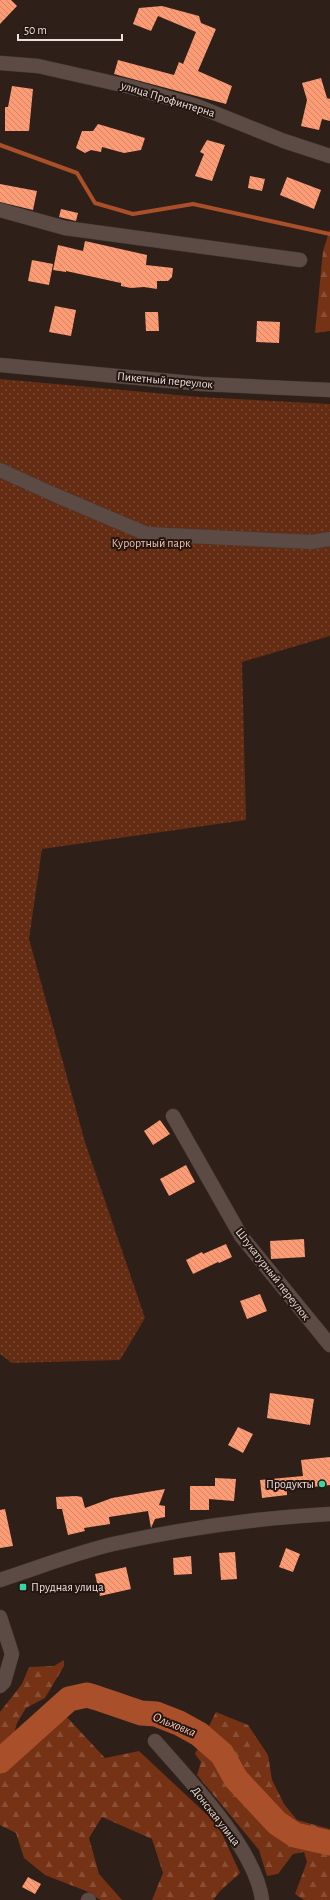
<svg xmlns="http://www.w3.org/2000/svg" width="330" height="1900" viewBox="0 0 330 1900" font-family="'Alegreya Sans',sans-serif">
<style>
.grass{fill:url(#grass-dots)}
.forest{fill:url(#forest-firs)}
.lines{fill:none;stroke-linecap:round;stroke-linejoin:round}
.stream{stroke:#a94f29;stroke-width:4}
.river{stroke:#a94f29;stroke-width:25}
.building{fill:url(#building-back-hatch)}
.street-casing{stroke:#483c38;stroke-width:15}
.street{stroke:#5c4b44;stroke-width:14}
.poi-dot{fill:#3bd4a4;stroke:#241510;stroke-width:1.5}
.labels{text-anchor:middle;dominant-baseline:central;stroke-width:4;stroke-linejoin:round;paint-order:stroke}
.street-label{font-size:12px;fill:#eae0db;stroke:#241510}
.park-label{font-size:12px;fill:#f4c2ae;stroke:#241510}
.poi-label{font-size:12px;fill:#eae0db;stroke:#241510;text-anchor:end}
.water-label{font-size:13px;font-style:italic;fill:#fcc9b6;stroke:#241510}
</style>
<defs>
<pattern id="grass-dots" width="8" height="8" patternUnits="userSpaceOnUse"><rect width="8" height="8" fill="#642c13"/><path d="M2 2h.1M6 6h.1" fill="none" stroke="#7a4a35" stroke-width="1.8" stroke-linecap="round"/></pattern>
<pattern id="forest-firs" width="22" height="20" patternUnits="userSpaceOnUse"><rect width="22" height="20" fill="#753215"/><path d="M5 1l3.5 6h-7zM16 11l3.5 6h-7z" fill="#894f36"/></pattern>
<pattern id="building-back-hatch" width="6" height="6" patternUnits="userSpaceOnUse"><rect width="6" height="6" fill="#fd9b74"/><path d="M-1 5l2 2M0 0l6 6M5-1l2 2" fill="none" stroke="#cf8568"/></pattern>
</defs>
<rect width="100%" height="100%" fill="#2e1f19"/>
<!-- grass -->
<polygon class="grass" points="0,379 200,397 330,404 330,636 242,662 246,820 42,849 29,939 85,1142 145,1318 120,1360 12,1363 0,1354"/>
<!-- forest -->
<g class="forest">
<polygon points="330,229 330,331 315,333 323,251"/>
<polygon points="64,1660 64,1666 45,1698 26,1708 17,1723 14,1734 21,1751 36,1741 64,1714 105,1758 139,1751 218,1825 240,1873 220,1891 213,1900 152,1900 163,1873 152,1839 102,1817 89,1838 99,1874 122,1900 101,1900 86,1891 45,1875 24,1858 16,1833 0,1825 0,1712 22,1684 29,1667 54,1666"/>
<polygon points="216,1712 248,1725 268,1755 272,1780 284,1804 297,1820 330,1829 330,1900 304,1900 295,1894 307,1862 304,1852 293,1854 278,1874 267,1876 259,1850 197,1775 201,1762 195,1754"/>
</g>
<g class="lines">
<!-- stream -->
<polyline class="stream" points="0,145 77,173 95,203 133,214 193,204 330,234"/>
<!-- river -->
<polyline class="river" points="0,1761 69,1699 87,1695 97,1698 141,1713 156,1714 179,1723 199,1734 222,1754 236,1779 277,1823 295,1835 330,1843"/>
</g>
<!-- building -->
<g class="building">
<polygon points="0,0 11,0 17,6 0,24"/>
<polygon points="162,6 199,16 201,23 216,29 198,71 232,86 226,104 114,74 118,60 174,75 179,62 183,64 196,32 158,16 151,31 133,24 139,8"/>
<polygon points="321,78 327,98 330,99 330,121 322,119 319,130 301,126 307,100 302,83"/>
<polygon points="12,86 33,89 29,131 5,131 5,107 8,107"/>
<polygon points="98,124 145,138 141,150 124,153 102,147 101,152 91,150 85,153 76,148 82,131 93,131"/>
<polygon points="207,140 225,145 212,181 195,176 204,154 200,152"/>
<polygon points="250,176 265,179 262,191 248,188"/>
<polygon points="287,177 321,190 314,209 280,195"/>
<polygon points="0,184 37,191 33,210 0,202"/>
<polygon points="61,209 78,213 76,221 59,217"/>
<polygon points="85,241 147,255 146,265 173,268 172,277 168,281 157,281 157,289 144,287 131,288 121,286 121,283 66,271 66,272 53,270 58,245 83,251"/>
<polygon points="32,260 53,264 49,285 28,281"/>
<polygon points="55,306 76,310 71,336 49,332"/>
<polygon points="145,312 158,312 159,331 146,331"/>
<polygon points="257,321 280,322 279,343 256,342"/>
<polygon points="160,1120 170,1134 153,1145 144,1131"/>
<polygon points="186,1165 195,1182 169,1196 160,1179"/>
<polygon points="304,1239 305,1257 271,1259 270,1241"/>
<polygon points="226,1244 232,1257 219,1263 218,1262 193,1274 186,1260 202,1252 203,1254"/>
<polygon points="260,1294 267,1311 247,1319 240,1301"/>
<polygon points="270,1393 314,1399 310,1425 267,1418"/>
<polygon points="238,1427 253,1434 243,1453 228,1445"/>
<polygon points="330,1457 330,1485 287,1490 287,1495 262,1498 260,1480 303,1476 301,1460"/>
<polygon points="215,1478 236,1479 234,1501 209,1499 209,1510 190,1510 190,1486 215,1486"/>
<polygon points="165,1489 159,1505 165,1506 165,1517 155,1519 151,1528 148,1511 109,1517 110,1524 84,1528 85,1531 68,1535 62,1509 57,1509 56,1497 76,1496 82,1497 85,1508 112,1498"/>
<polygon points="5,1509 13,1546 0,1548 0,1510"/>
<polygon points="286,1548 300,1554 293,1572 279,1567"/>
<polygon points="235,1552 237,1579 221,1580 219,1553"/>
<polygon points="191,1556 192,1574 174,1575 173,1558"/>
<polygon points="126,1567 131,1589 100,1596 95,1574"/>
<polygon points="28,1877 41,1884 35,1894 22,1887"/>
</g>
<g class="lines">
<defs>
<g id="street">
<polyline points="0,63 38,66 131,87 197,106 284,141 330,156"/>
<polyline points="0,210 65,228 300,260"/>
<polyline points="0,365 202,384 330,390"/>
<polyline points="0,470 55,495 147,534 312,542 330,539"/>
<polyline points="173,1116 241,1236 330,1345"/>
<path d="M 0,1580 C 37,1568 75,1553 113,1544 C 185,1528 257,1518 330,1514"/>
<polyline points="0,1617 12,1654 4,1682 0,1686"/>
<path d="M 155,1741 C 189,1780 256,1849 262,1900"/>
<polyline points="88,1900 89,1900"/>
</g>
</defs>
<!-- street casing -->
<use href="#street" class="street-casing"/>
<!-- street -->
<use href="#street" class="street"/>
</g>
<!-- markers -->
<g class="poi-dot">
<circle cx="322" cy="1484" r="4"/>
<rect x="19" y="1583" width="8" height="8" rx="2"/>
</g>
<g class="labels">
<!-- street labels -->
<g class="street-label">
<text transform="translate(168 99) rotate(17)">улица Профинтерна</text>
<text transform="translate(165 380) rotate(5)">Пикетный переулок</text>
<text transform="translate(273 1274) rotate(52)">Штукатурный переулок</text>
<text transform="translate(216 1816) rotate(52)">Донская улица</text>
</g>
<!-- park labels -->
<g class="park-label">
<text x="151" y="543">Курортный парк</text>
</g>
<!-- poi labels -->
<g class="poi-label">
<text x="314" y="1484">Продукты</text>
<text x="31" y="1587" text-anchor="start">Прудная улица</text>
</g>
<!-- water labels -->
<g class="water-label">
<text transform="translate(174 1725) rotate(22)">Ольховка</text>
</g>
</g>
<!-- scale -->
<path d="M18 34v6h104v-6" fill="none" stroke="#eae0db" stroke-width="2"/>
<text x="24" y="34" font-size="12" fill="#eae0db" stroke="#241510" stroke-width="3" paint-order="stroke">50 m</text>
</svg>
